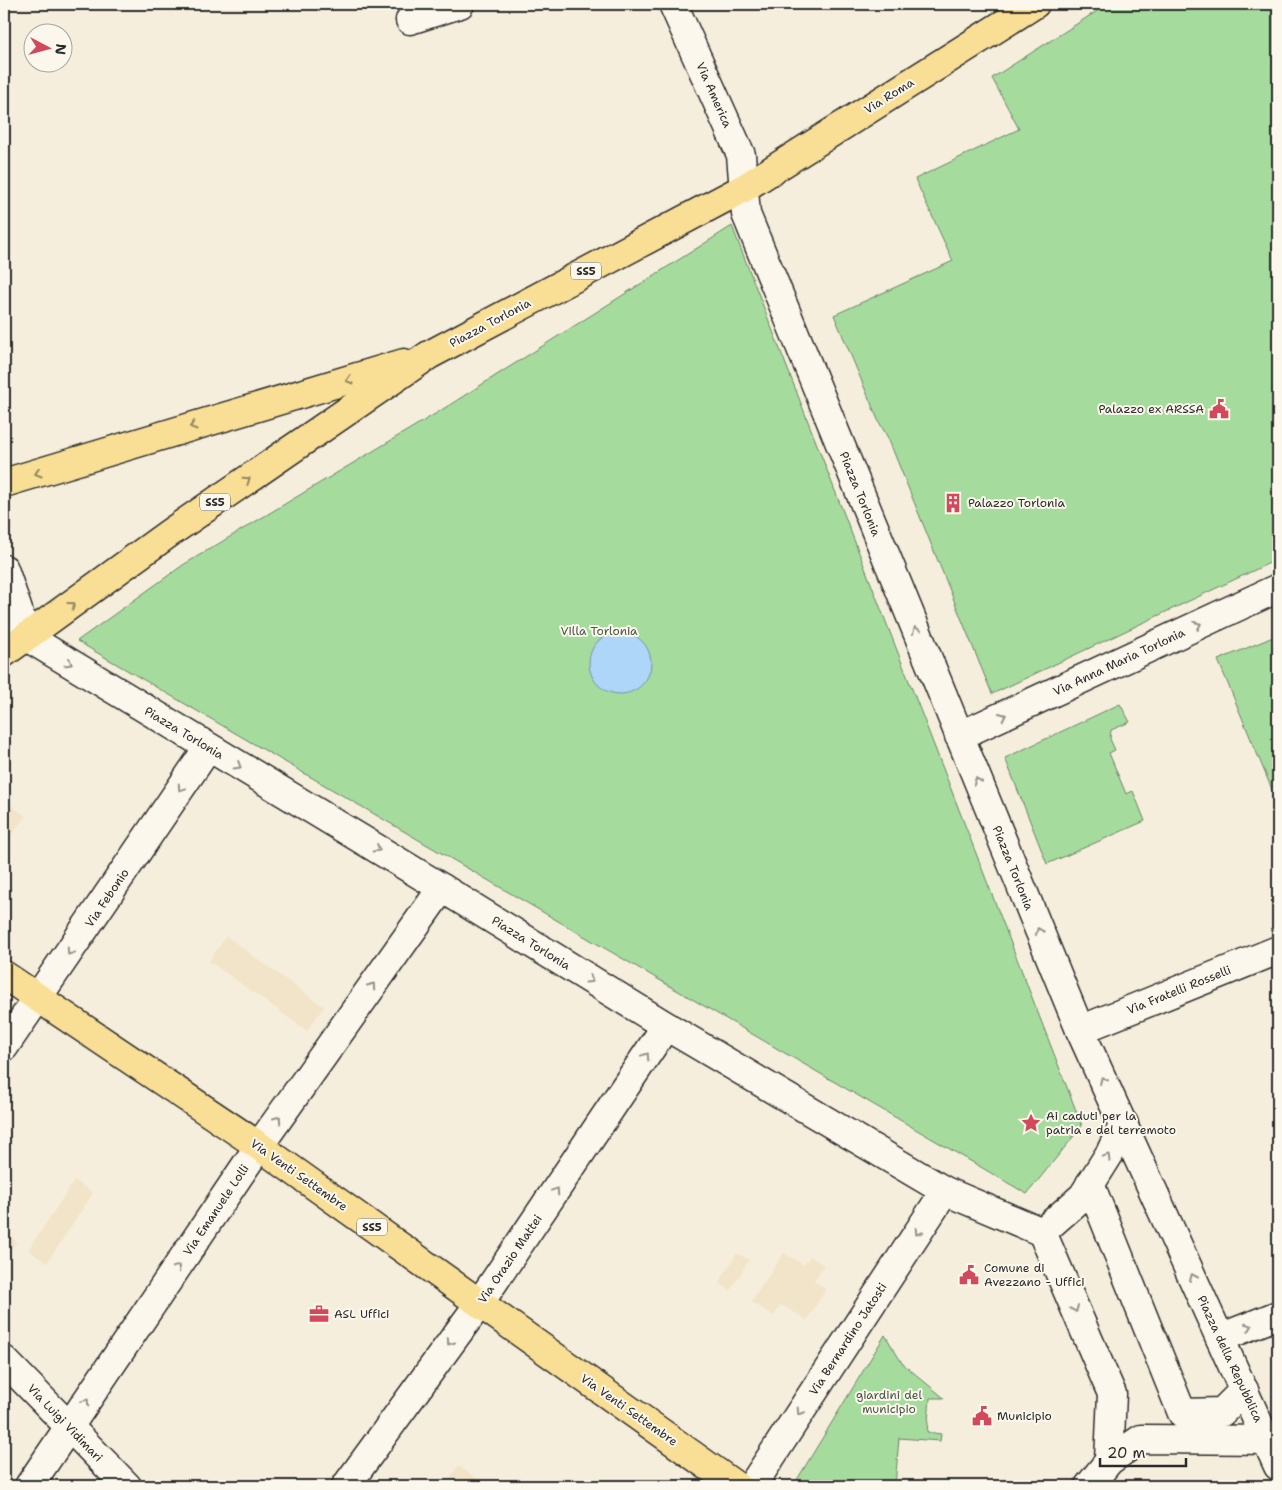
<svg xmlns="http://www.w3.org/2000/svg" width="1282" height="1490" viewBox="0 0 1282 1490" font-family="'Shantell Sans',sans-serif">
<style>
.built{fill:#f1e4c8}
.green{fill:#a6db9e;stroke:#688364}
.water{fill:#aed6f9;stroke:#7a92a7}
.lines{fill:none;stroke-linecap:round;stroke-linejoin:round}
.minor-casing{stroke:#2b2b2b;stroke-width:31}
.primary-casing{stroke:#2b2b2b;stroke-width:31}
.minor{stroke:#fbf7ec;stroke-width:28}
.primary{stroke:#f9df96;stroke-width:28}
.oneway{stroke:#928560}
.oneway2{stroke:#93918c}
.labels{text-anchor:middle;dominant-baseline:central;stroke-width:4;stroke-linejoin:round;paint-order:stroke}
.shield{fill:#fbf7ec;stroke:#696865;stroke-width:1}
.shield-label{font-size:11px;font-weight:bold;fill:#2b2b2b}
.street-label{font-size:12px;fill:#2b2b2b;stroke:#fbf7ec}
.poi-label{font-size:12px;fill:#2b2b2b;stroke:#fbf7ec;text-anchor:start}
.park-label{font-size:12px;fill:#4a5748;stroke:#fbf7ec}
</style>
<rect width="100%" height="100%" fill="#f6eedc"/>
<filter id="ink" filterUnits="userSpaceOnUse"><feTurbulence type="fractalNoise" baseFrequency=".02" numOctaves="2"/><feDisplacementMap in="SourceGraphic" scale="10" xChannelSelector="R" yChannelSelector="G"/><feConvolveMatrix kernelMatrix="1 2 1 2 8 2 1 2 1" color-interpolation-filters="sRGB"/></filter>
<g filter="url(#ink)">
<!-- built -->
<g class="built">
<polygon points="6,802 26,816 6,842 4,839 4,805"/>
<polygon points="226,936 324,1007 307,1031 209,961"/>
<polygon points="75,1180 93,1193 47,1263 28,1250"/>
<polygon points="4,1230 17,1242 4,1257"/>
<polygon points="737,1253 749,1260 730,1291 719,1283"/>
<polygon points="784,1253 804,1265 810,1256 824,1265 814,1281 826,1289 807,1320 781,1305 774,1316 751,1302"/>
<polygon points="458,1466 482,1482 480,1486 459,1486 449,1479"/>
</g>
<!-- green -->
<g class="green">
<polygon points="1108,4 1278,4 1278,559 992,694 888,438 878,420 834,315 953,261 915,179 1019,129 992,78"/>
<polygon points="732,226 1082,1126 1027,1194 77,641 183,565 440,411"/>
<polygon points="1278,635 1278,804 1218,660"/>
<polygon points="1120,704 1130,722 1111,730 1110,739 1115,750 1109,753 1126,794 1133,791 1145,821 1047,864 1005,758"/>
<polygon points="885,1335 902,1363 944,1398 930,1398 927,1432 941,1434 940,1441 899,1438 895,1486 799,1486 795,1483"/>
</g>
<!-- water -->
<circle class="water" cx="620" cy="663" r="31"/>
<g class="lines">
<defs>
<g id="minor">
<polyline points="673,4 741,155 746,214 1080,1030 1278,1466"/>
<polyline points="410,20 460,4"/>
<polyline points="4,569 27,637 442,888 666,1026 945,1191 1042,1232"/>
<polyline points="959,736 1278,588"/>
<polyline points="1080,1030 1278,950"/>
<polyline points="4,1047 208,748"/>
<polyline points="1090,1184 1182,1413 1222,1412 1244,1390"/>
<polyline points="1042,1232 1112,1394 1109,1461"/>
<polyline points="1042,1232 1083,1196 1110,1153 1124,1124"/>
<polyline points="1220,1338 1278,1315"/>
<polyline points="4,1360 127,1486"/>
<polyline points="29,1486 259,1146 442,888"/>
<polyline points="346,1486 479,1304 666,1026"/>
<polyline points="752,1486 945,1191"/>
<polyline points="1089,1486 1109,1461 1141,1439 1278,1440"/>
</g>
<g id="primary">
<polyline points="4,483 404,363"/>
<polyline points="4,653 168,534 429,355 744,188 1035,4"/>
<polyline points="4,975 259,1146 736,1486"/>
</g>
</defs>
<!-- minor casing -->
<use href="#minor" class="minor-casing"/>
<!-- primary casing -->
<use href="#primary" class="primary-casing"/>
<!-- minor -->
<use href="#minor" class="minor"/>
<!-- primary -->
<use href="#primary" class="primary"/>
</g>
<!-- one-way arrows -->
<defs><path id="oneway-chevron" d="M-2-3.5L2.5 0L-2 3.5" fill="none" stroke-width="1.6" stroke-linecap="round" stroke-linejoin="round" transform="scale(1.25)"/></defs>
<g class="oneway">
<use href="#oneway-chevron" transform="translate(349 380) rotate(163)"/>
<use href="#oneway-chevron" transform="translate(193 426) rotate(163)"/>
<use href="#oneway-chevron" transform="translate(38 473) rotate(164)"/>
<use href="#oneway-chevron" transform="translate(247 480) rotate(-34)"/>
<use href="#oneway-chevron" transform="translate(72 605) rotate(-36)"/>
</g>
<g class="oneway2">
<use href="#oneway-chevron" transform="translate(1198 625) rotate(-25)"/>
<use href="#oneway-chevron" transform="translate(916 630) rotate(-112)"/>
<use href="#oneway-chevron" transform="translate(69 663) rotate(31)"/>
<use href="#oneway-chevron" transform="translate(1003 716) rotate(-25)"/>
<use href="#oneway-chevron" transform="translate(238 766) rotate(31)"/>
<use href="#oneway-chevron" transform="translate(977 781) rotate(-112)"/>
<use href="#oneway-chevron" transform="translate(181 788) rotate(124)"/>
<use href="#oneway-chevron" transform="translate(377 849) rotate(31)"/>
<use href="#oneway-chevron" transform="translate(1039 931) rotate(-112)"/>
<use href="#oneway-chevron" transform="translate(70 952) rotate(124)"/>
<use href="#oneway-chevron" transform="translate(590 980) rotate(32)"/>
<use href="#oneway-chevron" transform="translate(372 986) rotate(-55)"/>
<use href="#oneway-chevron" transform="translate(646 1056) rotate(-56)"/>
<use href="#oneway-chevron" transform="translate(1103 1080) rotate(-115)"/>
<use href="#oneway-chevron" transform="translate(278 1119) rotate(-55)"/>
<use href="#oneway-chevron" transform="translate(1107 1157) rotate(-59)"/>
<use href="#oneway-chevron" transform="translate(556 1191) rotate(-56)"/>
<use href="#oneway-chevron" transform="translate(918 1232) rotate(123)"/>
<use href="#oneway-chevron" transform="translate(177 1268) rotate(-56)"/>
<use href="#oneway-chevron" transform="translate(1193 1277) rotate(-114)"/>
<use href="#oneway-chevron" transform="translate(1075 1309) rotate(67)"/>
<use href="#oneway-chevron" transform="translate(1249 1327) rotate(-21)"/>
<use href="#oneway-chevron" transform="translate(450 1342) rotate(126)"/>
<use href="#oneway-chevron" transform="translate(86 1402) rotate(-56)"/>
<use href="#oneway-chevron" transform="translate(800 1412) rotate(123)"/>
</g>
</g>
<!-- icons -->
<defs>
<symbol id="civic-bare" viewBox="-9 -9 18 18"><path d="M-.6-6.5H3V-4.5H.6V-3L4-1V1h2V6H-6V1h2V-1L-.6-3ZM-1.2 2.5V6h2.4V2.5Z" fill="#d1495b" stroke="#fbf7ec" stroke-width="2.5" paint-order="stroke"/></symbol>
<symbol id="building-bare" viewBox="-9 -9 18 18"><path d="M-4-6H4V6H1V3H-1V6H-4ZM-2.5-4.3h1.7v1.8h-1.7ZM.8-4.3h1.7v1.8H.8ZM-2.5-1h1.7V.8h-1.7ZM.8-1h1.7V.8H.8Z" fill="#d1495b" stroke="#fbf7ec" stroke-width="2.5" paint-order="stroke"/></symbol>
<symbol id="sight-bare" viewBox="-9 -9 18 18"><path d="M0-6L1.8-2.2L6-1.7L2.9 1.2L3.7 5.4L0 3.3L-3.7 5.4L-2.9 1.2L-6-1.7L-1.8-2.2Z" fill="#d1495b" stroke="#fbf7ec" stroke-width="2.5" paint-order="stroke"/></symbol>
<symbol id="office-bare" viewBox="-9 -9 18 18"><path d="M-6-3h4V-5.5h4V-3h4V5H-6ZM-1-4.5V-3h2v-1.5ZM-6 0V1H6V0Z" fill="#d1495b" stroke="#fbf7ec" stroke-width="2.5" paint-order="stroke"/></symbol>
</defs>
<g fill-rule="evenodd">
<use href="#civic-bare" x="1205" y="395" width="28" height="28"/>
<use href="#building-bare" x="939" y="489" width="28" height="28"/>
<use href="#sight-bare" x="1017" y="1109" width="28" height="28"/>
<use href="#civic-bare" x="955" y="1261" width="28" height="28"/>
<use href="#office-bare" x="305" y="1300" width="28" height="28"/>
<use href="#civic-bare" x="968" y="1402" width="28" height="28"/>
</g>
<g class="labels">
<!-- shield labels -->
<g class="shield">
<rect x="571" y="262.5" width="30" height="17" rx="4"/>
<rect x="200" y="493.5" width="30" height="17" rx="4"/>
<rect x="357" y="1218.5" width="30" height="17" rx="4"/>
</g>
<g class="shield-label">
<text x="586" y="271">SS5</text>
<text x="215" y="502">SS5</text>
<text x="372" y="1227">SS5</text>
</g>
<!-- street labels -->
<g class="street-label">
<text transform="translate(714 95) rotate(66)">Via America</text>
<text transform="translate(889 96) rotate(-32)">Via Roma</text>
<text transform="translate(490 323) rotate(-28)">Piazza Torlonia</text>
<text transform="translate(860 494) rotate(68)">Piazza Torlonia</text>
<text transform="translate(1119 662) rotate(-25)">Via Anna Maria Torlonia</text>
<text transform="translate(184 733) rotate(31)">Piazza Torlonia</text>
<text transform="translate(1013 868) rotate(68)">Piazza Torlonia</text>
<text transform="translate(107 898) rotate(-56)">Via Febonio</text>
<text transform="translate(531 943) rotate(32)">Piazza Torlonia</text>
<text transform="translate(1179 990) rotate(-22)">Via Fratelli Rosselli</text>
<text transform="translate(299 1175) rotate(35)">Via Venti Settembre</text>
<text transform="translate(216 1210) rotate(-56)">Via Emanuele Lolli</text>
<text transform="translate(510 1259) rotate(-56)">Via Orazio Mattei</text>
<text transform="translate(848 1339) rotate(-57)">Via Bernardino Jatosti</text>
<text transform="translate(1230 1359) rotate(65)">Piazza della Repubblica</text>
<text transform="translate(629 1410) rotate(35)">Via Venti Settembre</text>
<text transform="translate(65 1423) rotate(46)">Via Luigi Vidimari</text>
</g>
<!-- poi labels -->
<g class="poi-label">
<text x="1204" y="409" text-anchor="end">Palazzo ex ARSSA</text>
<text x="968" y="503">Palazzo Torlonia</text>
<text x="1046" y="1116">Ai caduti per la<tspan x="1046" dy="14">patria e del terremoto</tspan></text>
<text x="984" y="1268">Comune di<tspan x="984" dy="14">Avezzano - Uffici</tspan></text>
<text x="334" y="1314">ASL Uffici</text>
<text x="997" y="1416">Municipio</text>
</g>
<!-- park labels -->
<g class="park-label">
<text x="599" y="631">Villa Torlonia</text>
<text x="889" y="1395">giardini del<tspan x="889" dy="14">municipio</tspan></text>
</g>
</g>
<!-- margin -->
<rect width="1282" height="1490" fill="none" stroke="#fbf7ec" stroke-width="20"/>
<rect x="10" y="10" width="1262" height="1470" fill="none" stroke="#2b2b2b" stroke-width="2" filter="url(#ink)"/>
<!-- north arrow -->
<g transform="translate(48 48) rotate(96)"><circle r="24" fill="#fbf7ec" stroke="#a8a59f"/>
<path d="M0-4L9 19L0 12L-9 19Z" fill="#d1495b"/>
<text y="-8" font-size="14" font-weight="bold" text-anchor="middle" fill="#2b2b2b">N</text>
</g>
<!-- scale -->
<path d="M1100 1458v8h86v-8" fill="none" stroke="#2b2b2b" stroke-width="2.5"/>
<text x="1107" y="1458" font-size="15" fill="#2b2b2b" stroke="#fbf7ec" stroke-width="4" paint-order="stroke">20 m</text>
</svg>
